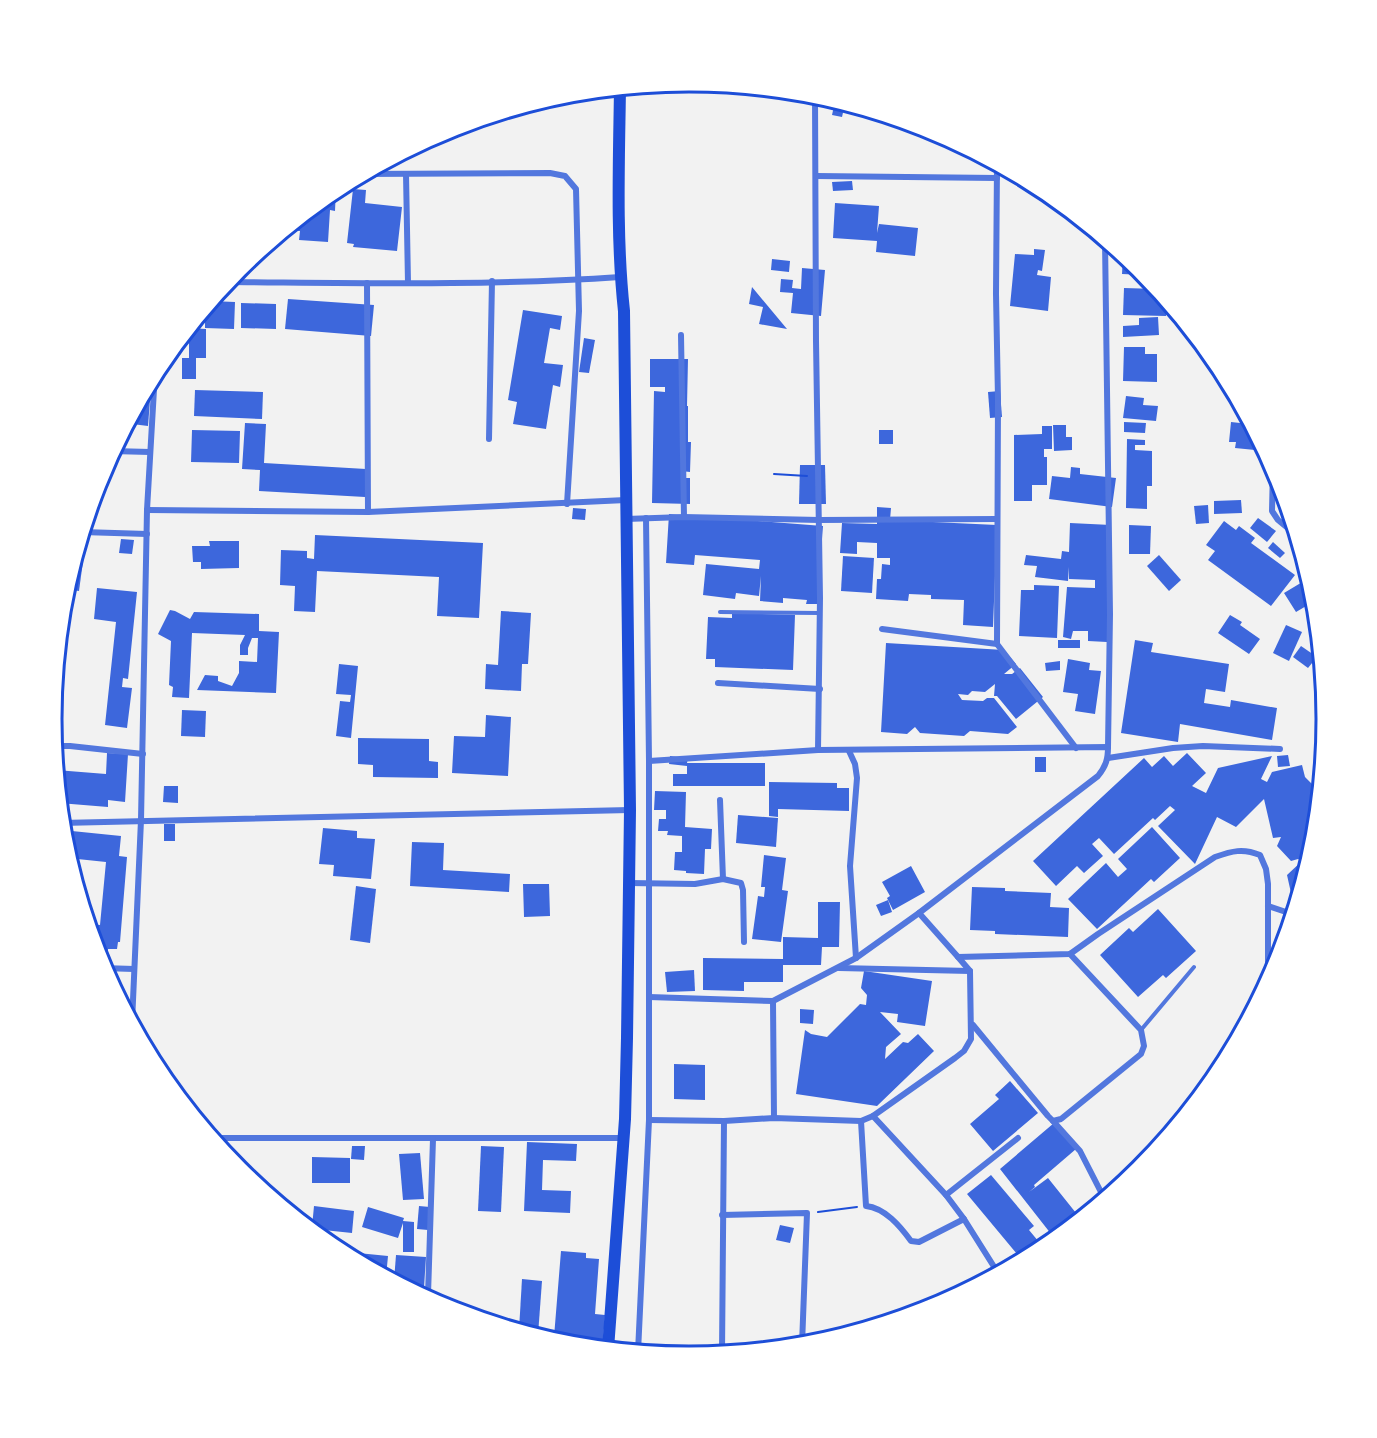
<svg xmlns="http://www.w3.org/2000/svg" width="1377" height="1438" viewBox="0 0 1377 1438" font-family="'Sofia Sans Condensed',sans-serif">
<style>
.building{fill:#3d67dc}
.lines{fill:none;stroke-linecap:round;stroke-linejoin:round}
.path{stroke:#1d4ed8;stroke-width:2}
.service{stroke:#5277de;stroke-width:4}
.minor{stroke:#5277de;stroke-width:6}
.secondary{stroke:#1d4ed8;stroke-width:12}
.rim{fill:none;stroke:#1d4ed8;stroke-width:3}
</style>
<rect width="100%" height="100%" fill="#f2f2f2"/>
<!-- building -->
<g class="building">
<polygon points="834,106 844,108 842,117 832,115"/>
<polygon points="852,181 853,190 833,191 832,182"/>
<polygon points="336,188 335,211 330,210 328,242 299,240 300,231 284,230"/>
<polygon points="353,189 366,190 365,203 402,207 397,251 353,247 354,244 347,243"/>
<polygon points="835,203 879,206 877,233 879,224 918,228 915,256 876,252 877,241 833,238"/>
<polygon points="1034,249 1045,250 1042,271 1038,270 1037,275 1051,277 1048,311 1010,306 1015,254 1034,255"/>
<polygon points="1123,255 1140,268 1145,275 1122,274"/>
<polygon points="772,259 790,261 789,272 771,270"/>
<polygon points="802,268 825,270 821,316 791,313 793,293 780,292 781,279 793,280 792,288 801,289"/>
<polygon points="752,287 787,329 759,324 763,307 749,304"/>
<polygon points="1124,288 1157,289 1166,301 1166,316 1123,315"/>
<polygon points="288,299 374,305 371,336 285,329"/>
<polygon points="211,301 235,302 234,329 205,328 205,315 199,315"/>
<polygon points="241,303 276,304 276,329 241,328"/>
<polygon points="523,310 562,316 560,330 550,328 544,363 563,365 560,387 553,385 546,429 513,424 517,402 508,400"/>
<polygon points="1158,317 1159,335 1123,337 1123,326 1139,325 1139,318"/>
<polygon points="188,328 206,329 206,358 196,358 196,379 182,379 182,358 189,358 189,342 184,341 184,334"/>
<polygon points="584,338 595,340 589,373 579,372"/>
<polygon points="1124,347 1145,347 1145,354 1157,354 1157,382 1123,381"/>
<polygon points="650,359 688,359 687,406 688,406 688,442 691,442 690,472 681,471 681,478 690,478 690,504 652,503 654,391 665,392 665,387 650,387"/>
<polygon points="195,390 263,392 262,419 194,416"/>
<polygon points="1000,391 1002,417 990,418 988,392"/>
<polygon points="1126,396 1144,398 1143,405 1158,406 1156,421 1123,418"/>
<polygon points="140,399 150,400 148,426 132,424 133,413"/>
<polygon points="1242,408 1265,451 1235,448 1236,442 1229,442 1231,422 1240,423"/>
<polygon points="1124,422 1146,423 1145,433 1124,432"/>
<polygon points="245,423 266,424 264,463 366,469 365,497 259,491 260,470 242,469"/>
<polygon points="1053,425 1066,425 1066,437 1072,437 1072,450 1054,451"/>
<polygon points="1042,426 1052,426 1052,449 1044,449 1044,457 1047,457 1047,485 1032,485 1032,501 1014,501 1014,435 1042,434"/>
<polygon points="192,430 240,431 239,463 191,462"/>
<rect x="879" y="430" width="14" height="14"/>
<polygon points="1127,439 1145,440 1145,445 1135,445 1135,450 1152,451 1152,486 1147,486 1147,509 1126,508"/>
<polygon points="800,465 825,465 826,504 799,504"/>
<polygon points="1071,467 1080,468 1080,474 1116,478 1112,507 1049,499 1052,476 1070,478"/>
<polygon points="1241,500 1242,513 1214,514 1214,501"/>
<polygon points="1208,505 1209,523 1196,524 1194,506"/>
<polygon points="877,507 891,508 890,520 997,525 993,627 963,625 964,600 931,599 931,595 909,594 908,601 876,599 877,579 881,579 882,564 890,565 890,558 877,558 877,543 857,542 857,554 840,553 842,523 877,524"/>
<polygon points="573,508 586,509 585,520 572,519"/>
<polygon points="669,514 823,526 817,604 806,604 807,600 783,598 783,603 760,601 761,576 759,596 736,593 735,599 703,595 706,564 759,569 760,560 695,555 694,565 666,563"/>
<polygon points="1258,518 1276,531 1267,542 1250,528"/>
<polygon points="1224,521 1236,530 1239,526 1255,538 1251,543 1295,575 1271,606 1208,560 1215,551 1206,545"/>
<polygon points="1070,523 1111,525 1107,642 1088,641 1088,631 1073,631 1071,639 1063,637 1067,587 1095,588 1095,580 1069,579 1069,567 1068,581 1035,577 1037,566 1024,565 1026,555 1061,559 1062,551 1069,552"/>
<polygon points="1129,525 1151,526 1150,554 1129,554"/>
<polygon points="315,535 483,543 479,618 437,616 439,577 317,571 315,612 294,611 295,586 280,585 281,550 307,551 307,558 314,559"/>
<polygon points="80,538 86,539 79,591 65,589"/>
<polygon points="121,539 134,540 132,554 119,553"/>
<polygon points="209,541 239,541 239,568 201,569 201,562 193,562 192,546 210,546"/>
<polygon points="1273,542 1285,553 1280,558 1268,548"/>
<polygon points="1159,555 1181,580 1169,591 1147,566"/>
<polygon points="843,556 874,558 872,593 841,591"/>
<polygon points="1309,578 1315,605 1313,602 1296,612 1284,593"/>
<polygon points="1034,585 1059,586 1057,638 1019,636 1021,590 1034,590"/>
<polygon points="97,588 137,592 128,679 123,678 122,687 132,688 127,728 105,725 116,622 94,619"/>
<polygon points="170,610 175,611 190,619 194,612 259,614 259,631 279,632 276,693 197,690 205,675 218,676 218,681 232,686 239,673 239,661 257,662 258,638 252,638 248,648 248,655 240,655 240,645 245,635 192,633 189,698 172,697 173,687 169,685 171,641 158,634"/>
<polygon points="501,611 531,613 528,664 522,664 521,691 485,689 486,664 498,665"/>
<polygon points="732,613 795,615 793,670 715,667 715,659 706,659 708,617 732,618"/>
<polygon points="1230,615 1242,622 1240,625 1260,639 1249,654 1218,633"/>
<polygon points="1286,625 1302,632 1289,661 1273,653"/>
<rect x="1058" y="640" width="22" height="8"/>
<polygon points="1135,640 1153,643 1151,652 1229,664 1225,692 1206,689 1204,703 1230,707 1231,700 1277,708 1272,740 1180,724 1178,742 1121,733"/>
<polygon points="886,643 1004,650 1016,664 1004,674 1012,674 1020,668 1043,697 1016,719 997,696 994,696 995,684 985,692 972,691 968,695 958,694 962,700 983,701 987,698 994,698 1017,727 1008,734 970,731 964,736 920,733 915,727 907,734 881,732"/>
<polygon points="1301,646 1317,657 1308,668 1293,657"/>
<polygon points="1068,659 1090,663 1089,670 1101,671 1095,714 1075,711 1078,694 1063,692"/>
<polygon points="1060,661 1060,670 1046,671 1045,663"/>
<polygon points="339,664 358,666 351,738 336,736 340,701 350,702 351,695 336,694"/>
<polygon points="182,710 206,711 205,737 181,736"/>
<polygon points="486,715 511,717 508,776 452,773 454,736 485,737"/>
<polygon points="358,738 429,739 429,761 438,762 438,778 373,777 373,765 358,764"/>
<polygon points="107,753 128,754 125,802 108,800 108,807 59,803 56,770 106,774"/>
<polygon points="1187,753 1206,773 1192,786 1206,793 1218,768 1272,756 1261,779 1267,782 1272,772 1302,765 1305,777 1319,791 1314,844 1299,891 1291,893 1287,875 1302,861 1298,859 1291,861 1277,846 1281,837 1273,838 1264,799 1236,827 1217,817 1195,864 1158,826 1175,810 1170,806 1155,820 1153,818 1114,854 1099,838 1092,844 1103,856 1084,873 1077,866 1056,886 1033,861 1144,758 1152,767 1164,756 1173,766"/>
<polygon points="1288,755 1290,766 1278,767 1277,756"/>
<polygon points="670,756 688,758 687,763 765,763 765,786 673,786 673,774 687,774 687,766 669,764"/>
<rect x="1035" y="757" width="11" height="15"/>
<polygon points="769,782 837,783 837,788 849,788 849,811 778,809 778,817 769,816"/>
<polygon points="164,786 178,786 178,803 163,802"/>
<polygon points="655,791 686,792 685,827 712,829 711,849 705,849 704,874 686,873 686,871 674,870 675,852 682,852 682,836 667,835 668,831 658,831 659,819 666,819 666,810 654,810"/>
<polygon points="738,815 778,818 776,847 736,843"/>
<rect x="164" y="824" width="11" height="17"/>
<polygon points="1152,827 1180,858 1154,882 1151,879 1097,929 1068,899 1106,863 1118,877 1127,869 1118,859"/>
<polygon points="323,828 357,831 357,838 375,839 371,879 333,876 334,865 319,864"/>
<polygon points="62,830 121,836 119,856 127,857 120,942 118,942 117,949 108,949 108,955 97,954 88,924 100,925 106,862 68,858"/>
<polygon points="412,842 444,843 443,870 510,874 509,892 410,886"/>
<polygon points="764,855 786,858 782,890 788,891 781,942 752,939 758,896 764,897 765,887 761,887"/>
<polygon points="911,866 925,892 893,910 887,898 890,896 882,882"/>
<polygon points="523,884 549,884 550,916 524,917"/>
<polygon points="356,886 376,889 370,943 350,940"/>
<polygon points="972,887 1005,888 1005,891 1051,893 1050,907 1069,908 1068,937 995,934 995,931 970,930"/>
<polygon points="888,900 892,912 881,916 876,905"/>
<polygon points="818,902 840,902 839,947 822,947 821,965 783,965 783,982 744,982 744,991 703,990 703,958 783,959 783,937 818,938"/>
<polygon points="1158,909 1196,951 1166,978 1163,975 1138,997 1100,955 1129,928 1133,932"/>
<polygon points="694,970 695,991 667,992 665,972"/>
<polygon points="864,971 932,981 925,1026 897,1022 898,1014 880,1012 901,1034 886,1047 885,1059 903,1042 908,1043 918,1034 934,1051 877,1106 796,1094 805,1030 811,1034 827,1037 860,1004 866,1005 867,995 861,988"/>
<polygon points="800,1009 814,1010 813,1024 800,1023"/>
<polygon points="674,1064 705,1065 705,1100 674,1099"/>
<polygon points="1010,1081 1038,1113 993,1151 970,1124 999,1099 995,1095"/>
<polygon points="1054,1123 1076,1149 1034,1185 1035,1187 1029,1192 1048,1178 1080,1218 1055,1239 1000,1169"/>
<polygon points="527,1142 577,1144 576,1161 543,1160 542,1190 571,1191 570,1213 524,1211"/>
<polygon points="352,1146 365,1146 364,1160 351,1159"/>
<polygon points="481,1146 504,1147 501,1212 478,1211"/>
<polygon points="420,1153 424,1199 403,1200 399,1154"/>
<polygon points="312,1157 350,1158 350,1183 312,1183"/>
<polygon points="991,1175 1034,1226 1029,1230 1044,1248 1022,1260 967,1194"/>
<polygon points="314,1206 354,1211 352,1233 314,1229 313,1232 306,1226 312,1227"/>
<polygon points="419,1206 430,1207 428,1230 417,1229"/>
<polygon points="368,1207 404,1218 403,1221 414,1222 414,1252 403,1252 403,1223 398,1238 362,1227"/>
<polygon points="780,1225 794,1228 790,1243 776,1240"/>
<polygon points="338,1251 388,1256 386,1277 369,1267"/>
<polygon points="561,1251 586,1253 586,1258 599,1259 595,1314 605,1315 603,1341 554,1337"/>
<polygon points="396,1255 426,1257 424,1288 406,1288 394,1281"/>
<polygon points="522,1279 542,1281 538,1335 519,1330"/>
</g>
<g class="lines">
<!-- path -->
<g class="path">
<polyline points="774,474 807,476"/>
<polyline points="818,1212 857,1207"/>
</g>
<!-- service -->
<g class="service">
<polyline points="720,612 820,613"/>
<polyline points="1141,1030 1194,967"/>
</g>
<!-- minor -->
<g class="minor">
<polyline points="815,94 816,341 820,598 818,750"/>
<polyline points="997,164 996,294 998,399 997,644 1076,748"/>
<polyline points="362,174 550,173 565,176 576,189 579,311 567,504"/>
<polyline points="406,174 408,283"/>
<polyline points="816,176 997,178"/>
<polyline points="1105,240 1110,614 1108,747"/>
<path d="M 227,282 C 358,283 489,286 620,277"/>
<polyline points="367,283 368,512"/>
<polyline points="681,335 684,517"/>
<polyline points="489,439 492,281"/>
<polyline points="112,451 150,452"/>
<polyline points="1273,467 1272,511 1278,520 1295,534"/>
<polyline points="147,510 368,512 626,500"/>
<polyline points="626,519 684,517 819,520 997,519"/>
<polyline points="82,532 147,534"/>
<polyline points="882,629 997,644"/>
<polyline points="718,683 820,689"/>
<polyline points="54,746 70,746 143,754"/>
<polyline points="849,751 855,764 857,778 850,866 856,958"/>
<polyline points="1108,758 1173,748 1203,746 1280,749"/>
<polyline points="720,800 723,879"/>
<polyline points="61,823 630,810"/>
<polyline points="629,883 695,884 723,879 741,883 743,890 744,942"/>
<polyline points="1268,906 1292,914"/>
<path d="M 919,913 L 958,957 L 1070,954 L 1098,934 L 1215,857 C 1232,851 1243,848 1260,855 L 1266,869 L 1268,884 L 1268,981"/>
<polyline points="102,968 134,969"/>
<polyline points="839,968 970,971"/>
<path d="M 649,997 L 773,1001 L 856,958 L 919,913 L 1098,776 C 1106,766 1108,759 1108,747 L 818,750 L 649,761"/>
<polyline points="773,1001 774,1118"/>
<polyline points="132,1023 141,820 147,510 155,372"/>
<polyline points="973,1025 1048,1116 1053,1121 1061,1119 1141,1054 1144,1046 1141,1030 1070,954"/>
<polyline points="873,1116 946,1195 964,1219 998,1273"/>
<polyline points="649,1120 724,1121 774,1118 861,1121 873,1116 955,1058 964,1051 971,1039 970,971 958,957"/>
<path d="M 861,1121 L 866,1206 C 885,1208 900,1226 911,1241 L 919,1242 L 964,1219"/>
<polyline points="1053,1121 1080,1151 1103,1196"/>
<polyline points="212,1138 624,1138"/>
<polyline points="946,1195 1018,1138"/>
<polyline points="1097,1204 1103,1196 1136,1172"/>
<polyline points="722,1215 807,1213 802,1345"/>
<polyline points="426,1298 428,1295 433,1139"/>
<polyline points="638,1352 649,1120 649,761 646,518"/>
<polyline points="722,1353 724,1121"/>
</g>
<!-- secondary -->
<path class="secondary" d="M 608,1349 L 625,1119 L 627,1038 L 630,810 L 624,311 C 616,237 619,162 620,88"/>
</g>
<!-- crop -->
<path d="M0 0H1377V1438H0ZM62 719a627 627 0 1 1 1254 0a627 627 0 1 1-1254 0Z" fill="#fff" fill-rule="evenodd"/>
<path class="rim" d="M62 719a627 627 0 1 1 1254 0a627 627 0 1 1-1254 0Z"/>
</svg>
